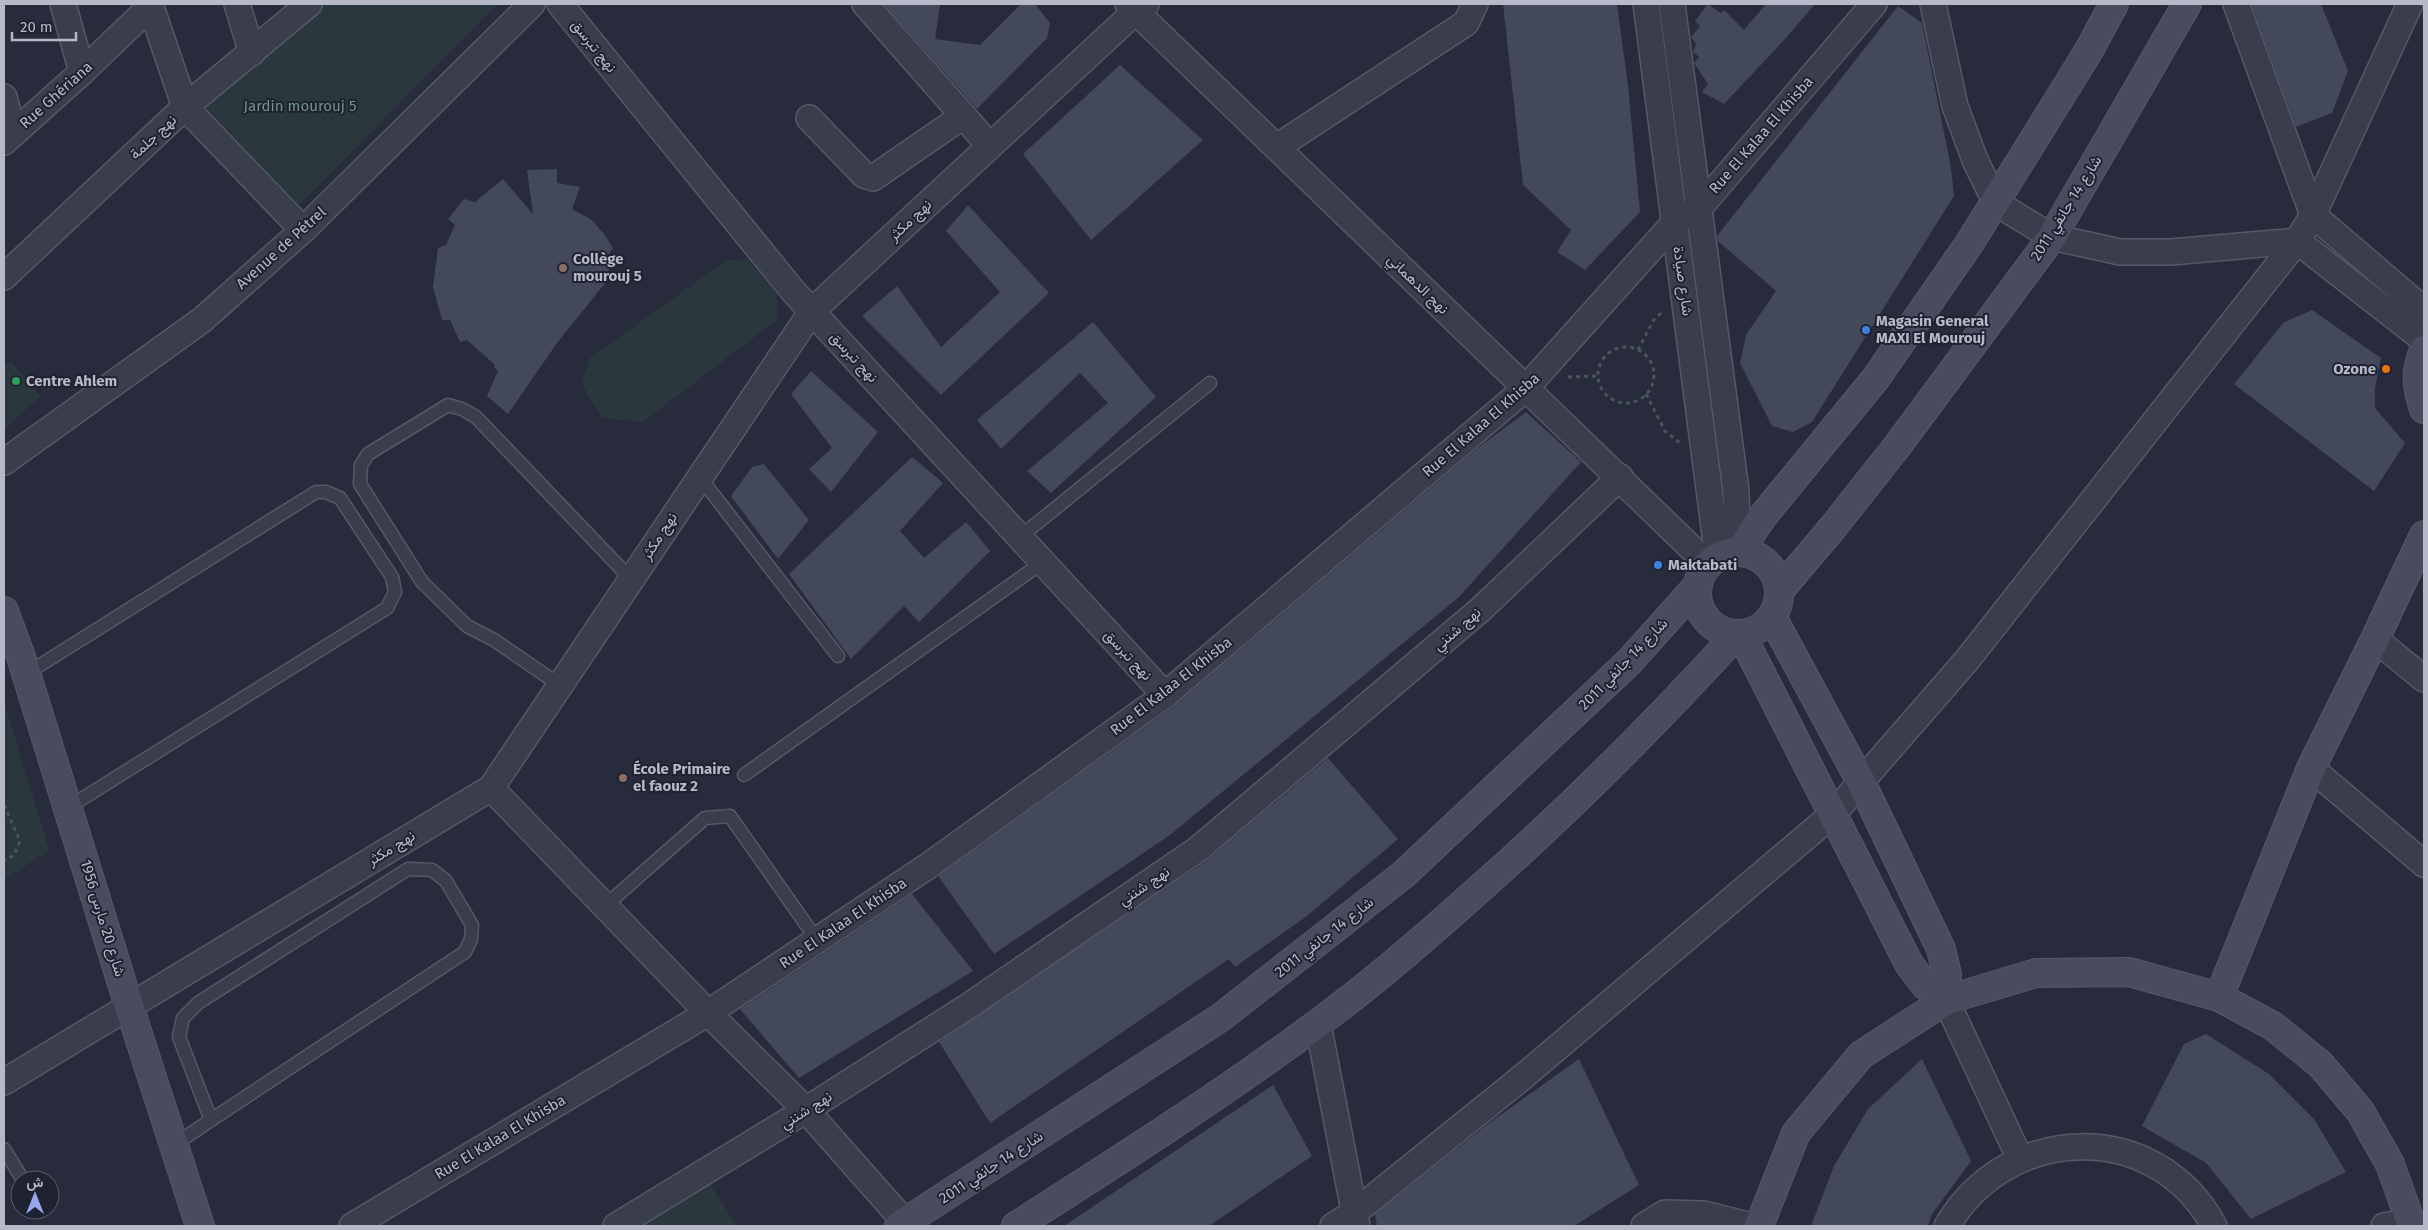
<svg xmlns="http://www.w3.org/2000/svg" width="2428" height="1230" viewBox="0 0 2428 1230" font-family="'Fira Sans',Vazirmatn,sans-serif">
<style>
.green{fill:#2a383e}
.building{fill:#43495b}
.lines{fill:none;stroke-linecap:round;stroke-linejoin:round}
.lane-casing{stroke:#555967;stroke-width:15}
.street-casing{stroke:#555967;stroke-width:28}
.secondary-casing{stroke:#555967;stroke-width:30}
.path{stroke:#48555c;stroke-width:3;stroke-dasharray:4 4;stroke-linecap:butt}
.lane{stroke:#3a3e4c;stroke-width:12}
.street{stroke:#3a3e4c;stroke-width:25}
.secondary{stroke:#494c5f;stroke-width:28}
.education-dot{fill:#8d6e63;stroke:#1f2331;stroke-width:2}
.shop-dot{fill:#3f7fe0;stroke:#1f2331;stroke-width:2}
.food-dot{fill:#e8710a;stroke:#1f2331;stroke-width:2}
.leisure-dot{fill:#2e9e5b;stroke:#1f2331;stroke-width:2}
.labels{text-anchor:middle;dominant-baseline:central;stroke-width:4;stroke-linejoin:round;paint-order:stroke}
.street-label{font-size:15px;fill:#b6b9c7;stroke:#1f2331}
.park-label{font-size:15px;fill:#709680;stroke:#1f2331}
.poi-label{font-size:15px;font-weight:bold;fill:#b6b9c7;stroke:#1f2331;text-anchor:start}
</style>
<rect width="100%" height="100%" fill="#272b3c"/>
<!-- green -->
<g class="green">
<polygon points="311,4 498,4 299,205 201,102"/>
<polygon points="747,259 777,294 778,319 643,422 602,418 581,383 590,358 727,260"/>
<polygon points="11,362 40,396 4,430 4,366"/>
<polygon points="4,701 49,850 4,880"/>
<polygon points="709,1183 737,1226 640,1226"/>
</g>
<!-- building -->
<g class="building">
<polygon points="884,4 940,4 935,39 980,45 1021,4 1035,4 1050,23 1047,38 977,109"/>
<polygon points="1503,4 1617,4 1628,86 1640,212 1585,270 1557,252 1571,230 1523,185"/>
<polygon points="1708,4 1721,13 1724,10 1744,30 1766,4 1815,4 1786,38 1724,104 1702,92 1708,84 1694,63 1699,57 1693,52 1696,44 1691,37 1700,26 1695,21"/>
<polygon points="2251,4 2321,4 2348,71 2332,113 2296,127"/>
<polygon points="1898,6 1922,23 1951,167 1954,196 1812,422 1793,432 1772,426 1740,363 1746,335 1776,291 1718,241 1717,236"/>
<polygon points="1120,65 1203,140 1091,240 1023,154"/>
<polygon points="557,169 557,183 580,187 572,209 592,220 604,234 613,248 607,256 610,277 557,343 508,414 487,396 498,371 494,367 495,365 467,340 460,342 450,320 442,320 433,287 438,248 446,245 455,225 448,219 464,199 475,202 503,179 533,214 527,170"/>
<polygon points="968,205 1049,293 941,395 862,316 897,286 941,347 1000,292 946,231"/>
<polygon points="2312,310 2381,358 2375,388 2375,408 2405,443 2374,491 2234,384 2284,322"/>
<polygon points="1093,322 1156,397 1051,493 1027,471 1108,403 1080,373 1001,449 977,420"/>
<polygon points="811,371 878,432 831,492 809,469 832,448 791,394"/>
<polygon points="1526,412 1581,462 1459,597 1170,835 994,954 938,876 1173,707 1479,447"/>
<polygon points="912,457 943,483 900,531 924,558 966,522 990,551 919,622 904,606 851,659 789,574"/>
<polygon points="764,464 809,520 778,559 731,496 752,467"/>
<polygon points="1328,758 1398,839 1307,916 1235,967 1229,959 990,1123 939,1042 1206,861"/>
<polygon points="912,894 973,971 799,1078 740,1009"/>
<polygon points="2206,1034 2269,1074 2314,1119 2346,1172 2251,1219 2206,1163 2142,1126 2184,1044"/>
<polygon points="1579,1059 1639,1185 1574,1226 1377,1226 1375,1214 1489,1123"/>
<polygon points="1922,1059 1971,1161 1932,1214 1928,1226 1811,1226 1834,1166 1868,1109"/>
<polygon points="1273,1085 1312,1156 1209,1226 1064,1226"/>
</g>
<g class="lines">
<defs>
<g id="lane">
<polyline points="699,476 838,656"/>
<polyline points="1020,537 1210,383"/>
<polyline points="26,674 316,492 326,492 340,498 392,577 395,592 387,608 69,807"/>
<polyline points="561,686 494,640 467,626 422,582 360,484 361,465 368,454 448,405 462,409 476,417 631,579"/>
<polyline points="744,775 1043,562"/>
<polyline points="605,906 705,818 730,816 817,940"/>
<polyline points="174,1145 211,1120 465,952 471,939 472,925 446,881 432,870 408,869 198,1003 183,1018 179,1037 211,1120"/>
<polyline points="4,1149 23,1180"/>
</g>
<g id="street">
<polyline points="63,4 82,72"/>
<polyline points="150,4 185,107 303,230"/>
<polyline points="237,4 252,53"/>
<polyline points="560,4 793,291 1165,695"/>
<polyline points="865,4 990,146"/>
<polyline points="1128,4 1709,565"/>
<polyline points="1646,4 1718,558"/>
<polyline points="1672,4 1736,491 1738,552"/>
<polyline points="1933,4 1955,106 1975,160 1996,203 2052,237 2120,252 2171,252 2297,241 2424,340"/>
<polyline points="2236,4 2313,215 2424,310"/>
<polyline points="4,97 13,133"/>
<polyline points="809,118 864,175 873,178 963,116"/>
<polyline points="4,142 82,72 151,6"/>
<polyline points="1277,147 1466,23 1475,4"/>
<polyline points="4,277 185,107 309,4"/>
<polyline points="4,462 202,320 303,230 532,4"/>
<polyline points="2375,639 2424,679"/>
<polyline points="2311,768 2424,864"/>
<polyline points="491,788 708,1013 806,1110 905,1222"/>
<polyline points="1946,1000 2020,1159"/>
<polyline points="1318,1024 1357,1226"/>
<polyline points="4,1082 491,788 812,311 1136,11 1146,4"/>
<polyline points="352,1226 708,1013 928,866 1165,695 1526,388 1675,222 1700,207 1874,4"/>
<polyline points="616,1226 806,1110 970,1005 1198,849 1480,610 1620,477"/>
<polyline points="1333,1226 1354,1213 1519,1080 1833,814 1967,660 2297,241 2313,215 2410,4"/>
<polyline points="1644,1226 1665,1213 1704,1214 1752,1226"/>
<path d="M 1947,1226 C 2007,1123 2156,1118 2214,1226"/>
<polyline points="2384,1226 2411,1221"/>
</g>
<g id="secondary">
<path d="M 2424,350 C 2415,372 2416,386 2424,409"/>
<circle cx="1738" cy="593" r="41"/>
<polyline points="1739,552 1763,516 1876,378 1969,244 2088,52 2114,4"/>
<polyline points="1780,590 1834,526 1898,445 2052,237 2187,4"/>
<polyline points="4,611 21,657 129,1006 200,1226"/>
<polyline points="1741,634 1909,964 1925,985 1946,1000 1947,974 1941,949 1860,780 1772,617"/>
<polyline points="2219,997 2311,768 2375,639 2424,535"/>
<polyline points="899,1226 1220,1018 1404,874 1629,662 1698,585"/>
<path d="M 1016,1226 C 1118,1161 1220,1096 1317,1024 C 1372,984 1425,938 1476,892 C 1568,811 1654,725 1737,634"/>
<polyline points="1759,1226 1796,1133 1861,1055 1946,1000 2036,973 2129,972 2219,997 2273,1026 2320,1064 2360,1111 2390,1164 2412,1226"/>
</g>
</defs>
<!-- lane casing -->
<use href="#lane" class="lane-casing"/>
<!-- street casing -->
<use href="#street" class="street-casing"/>
<!-- secondary casing -->
<use href="#secondary" class="secondary-casing"/>
<!-- path -->
<g class="path">
<circle cx="1626" cy="375" r="28"/>
<polyline points="1638,350 1653,321 1663,311"/>
<polyline points="1568,377 1598,376"/>
<polyline points="1646,394 1665,431 1680,443"/>
<polyline points="4,805 20,841 14,855 4,861"/>
</g>
<!-- lane -->
<use href="#lane" class="lane"/>
<!-- street -->
<use href="#street" class="street"/>
<!-- secondary -->
<use href="#secondary" class="secondary"/>
</g>
<!-- markers -->
<g class="education-dot">
<circle cx="563" cy="268" r="5"/>
<circle cx="623" cy="778" r="5"/>
</g>
<g class="shop-dot">
<circle cx="1866" cy="330" r="5"/>
<circle cx="1658" cy="565" r="5"/>
</g>
<circle class="food-dot" cx="2386" cy="369" r="5"/>
<circle class="leisure-dot" cx="16" cy="381" r="5"/>
<g class="labels">
<!-- street labels -->
<g class="street-label">
<text transform="translate(594 46) rotate(51)">نهج تبرسق</text>
<text transform="translate(56 95) rotate(-42)">Rue Ghériana</text>
<text transform="translate(1761 135) rotate(-49)">Rue El Kalaa El Khisba</text>
<text transform="translate(153 137) rotate(-43)">نهج جلمة</text>
<text transform="translate(2066 208) rotate(-58)">شارع 14 جانفي 2011</text>
<text transform="translate(910 220) rotate(-43)">نهج مكثر</text>
<text transform="translate(281 248) rotate(-42)">Avenue de Pétrel</text>
<text transform="translate(1683 281) rotate(82)">شارع صيادة</text>
<text transform="translate(1418 284) rotate(44)">نهج الدهماني</text>
<text transform="translate(854 357) rotate(47)">نهج تبرسق</text>
<text transform="translate(1481 425) rotate(-41)">Rue El Kalaa El Khisba</text>
<text transform="translate(659 536) rotate(-57)">نهج مكثر</text>
<text transform="translate(1457 629) rotate(-41)">نهج شنني</text>
<text transform="translate(1128 655) rotate(47)">نهج تبرسق</text>
<text transform="translate(1623 664) rotate(-46)">شارع 14 جانفي 2011</text>
<text transform="translate(1171 686) rotate(-38)">Rue El Kalaa El Khisba</text>
<text transform="translate(391 848) rotate(-31)">نهج مكثر</text>
<text transform="translate(1144 886) rotate(-34)">نهج شنني</text>
<text transform="translate(103 918) rotate(73)">شارع 20 مارس 1956</text>
<text transform="translate(843 923) rotate(-34)">Rue El Kalaa El Khisba</text>
<text transform="translate(1324 937) rotate(-38)">شارع 14 جانفي 2011</text>
<text transform="translate(806 1110) rotate(-32)">نهج شنني</text>
<text transform="translate(500 1137) rotate(-31)">Rue El Kalaa El Khisba</text>
<text transform="translate(991 1167) rotate(-33)">شارع 14 جانفي 2011</text>
</g>
<!-- park labels -->
<g class="park-label">
<text x="300" y="106">Jardin mourouj 5</text>
</g>
<!-- poi labels -->
<g class="poi-label">
<text x="573" y="259">Collège<tspan x="573" dy="17">mourouj 5</tspan></text>
<text x="1876" y="321">Magasin General<tspan x="1876" dy="17">MAXI El Mourouj</tspan></text>
<text x="2376" y="369" text-anchor="end">Ozone</text>
<text x="26" y="381">Centre Ahlem</text>
<text x="1668" y="565">Maktabati</text>
<text x="633" y="769">École Primaire<tspan x="633" dy="17">el faouz 2</tspan></text>
</g>
</g>
<!-- border -->
<rect width="2428" height="1230" fill="none" stroke="#b6b9c7" stroke-width="10"/>
<!-- north arrow -->
<g transform="translate(35 1195)"><circle r="24" fill="#1f2331" stroke="#5b5f6d"/>
<path d="M0-4L9 19L0 12L-9 19Z" fill="#95a5ee"/>
<text y="-8" font-size="14" font-weight="bold" text-anchor="middle" fill="#b6b9c7">ش</text>
</g>
<!-- scale -->
<path d="M12 32v8h64v-8" fill="none" stroke="#b6b9c7" stroke-width="2.5"/>
<text x="20" y="32" font-size="15" fill="#b6b9c7" stroke="#1f2331" stroke-width="4" paint-order="stroke">20 m</text>
</svg>
